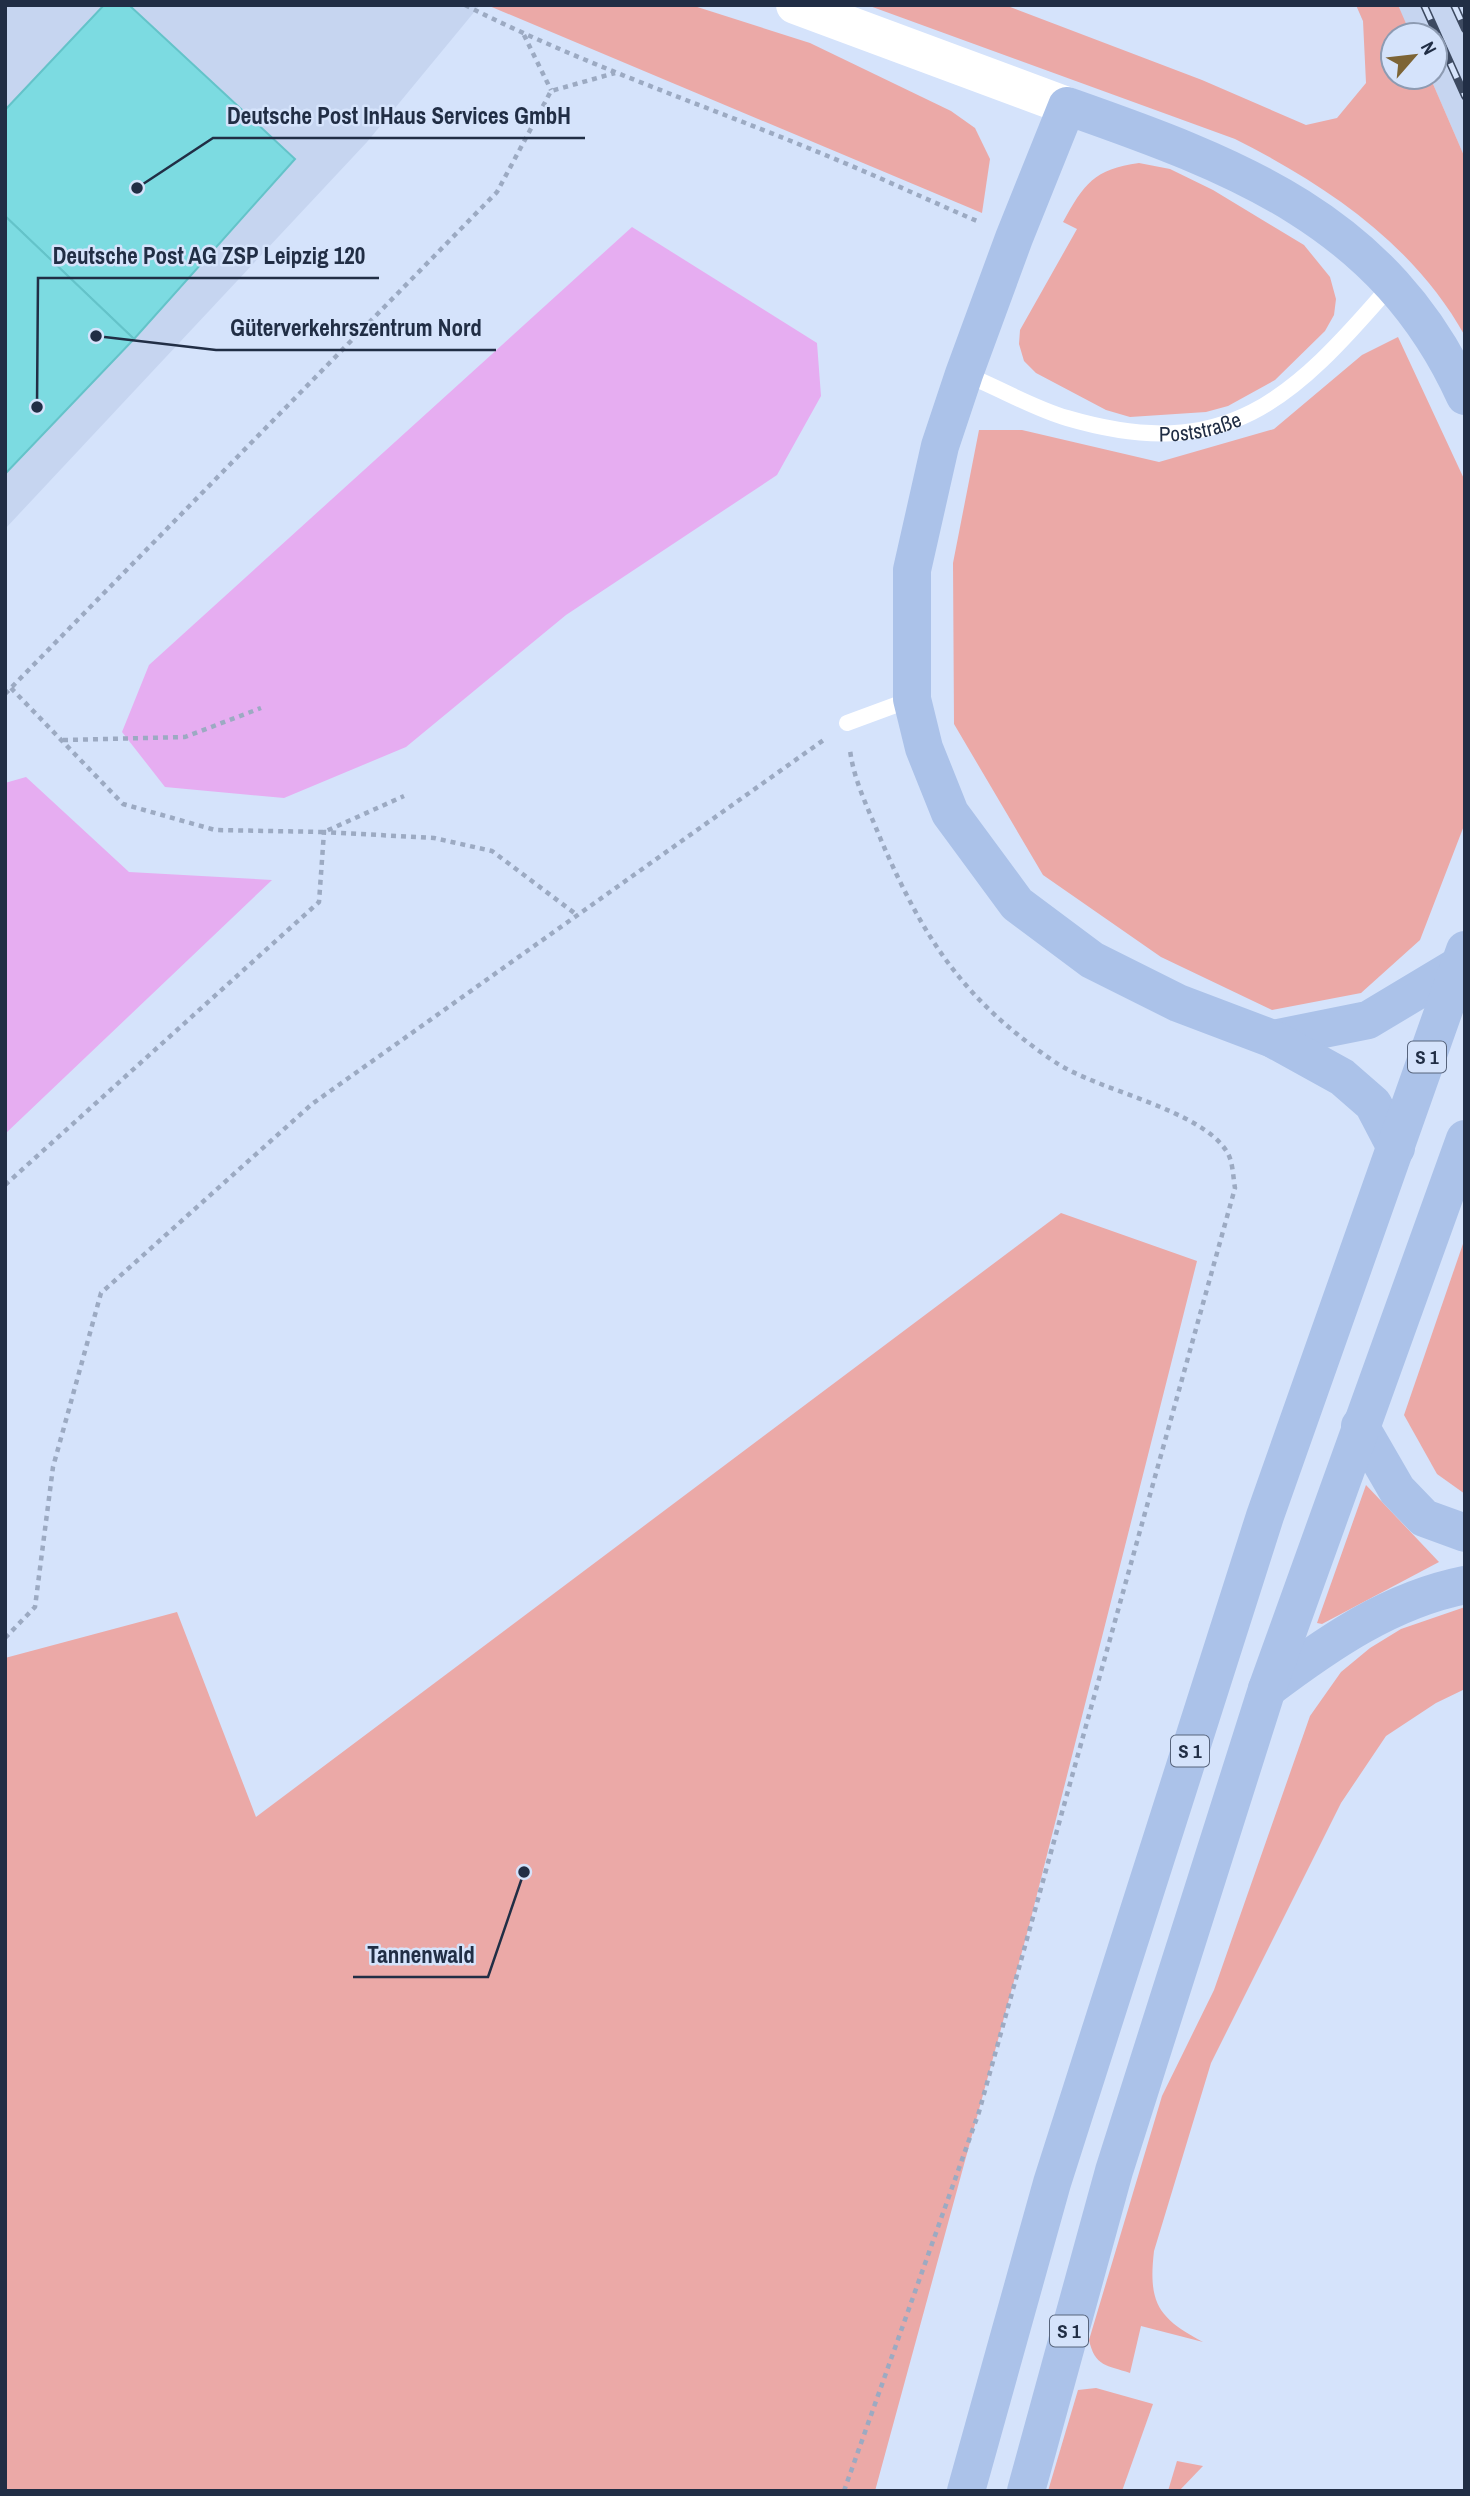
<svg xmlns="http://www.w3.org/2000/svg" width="1470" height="2496" viewBox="0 0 1470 2496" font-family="'Archivo Narrow',sans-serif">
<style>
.built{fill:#c6d5f0}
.green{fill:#eba9a7}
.water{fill:#e6adf1}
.building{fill:#7cdbe1;stroke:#64c3c9;stroke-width:2}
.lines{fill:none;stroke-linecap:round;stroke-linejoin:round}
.path{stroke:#9caac2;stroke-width:4.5;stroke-dasharray:5 5;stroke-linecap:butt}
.lane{stroke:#fff;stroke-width:16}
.secondary{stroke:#fff;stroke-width:38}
.primary{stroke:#abc2e9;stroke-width:38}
.rail-casing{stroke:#3d4a61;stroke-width:8}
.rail{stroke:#d5e3fb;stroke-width:5;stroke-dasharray:16;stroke-linecap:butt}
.labels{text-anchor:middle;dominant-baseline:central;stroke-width:5;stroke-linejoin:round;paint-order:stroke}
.shield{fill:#d5e3fb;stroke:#57647c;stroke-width:2}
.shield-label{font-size:19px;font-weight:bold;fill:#212e45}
.street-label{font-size:21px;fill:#212e45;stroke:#d5e3fb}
.leader{fill:none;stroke:#212e45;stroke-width:2.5}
.callout-dot{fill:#212e45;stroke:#d5e3fb;stroke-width:2.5}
.callout-label{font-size:23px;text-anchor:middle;font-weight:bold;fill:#212e45;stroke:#d5e3fb;stroke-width:5;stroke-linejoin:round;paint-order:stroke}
</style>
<rect width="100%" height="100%" fill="#d5e3fb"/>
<!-- built -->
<g class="built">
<polygon points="5,5 480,5 367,142 5,529"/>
<polygon points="1356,5 1465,5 1465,158 1430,77 1435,77 1435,35 1411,35 1409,30 1363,21"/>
</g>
<!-- green -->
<g class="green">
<polygon points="487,5 691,5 810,43 951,111 975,128 990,159 982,213"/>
<path d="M 867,5 L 1005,5 L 1202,80 L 1306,125 L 1337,118 L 1366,83 L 1363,21 L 1356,5 L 1398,5 L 1411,35 L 1393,35 L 1393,77 L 1430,77 L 1465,158 L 1465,336 C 1414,244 1326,185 1235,139 Z"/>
<path d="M 1139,163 L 1170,169 L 1213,190 L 1304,245 L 1330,277 L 1336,299 L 1334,315 L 1325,331 L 1275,380 L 1228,406 L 1206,412 L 1130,417 L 1106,410 L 1036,373 L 1024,361 L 1019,344 L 1020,330 L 1077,229 L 1063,222 C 1084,184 1094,169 1139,163 Z"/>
<polygon points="1398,337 1465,481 1465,823 1420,940 1361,993 1272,1010 1161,957 1043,875 954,724 953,563 979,430 1022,430 1159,462 1274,429 1362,355"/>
<polygon points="1061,1213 1197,1261 1029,1926 875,2491 5,2491 5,1658 177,1612 256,1817"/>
<polygon points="1465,1238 1465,1494 1437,1474 1404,1415"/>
<polygon points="1366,1485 1439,1562 1322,1624 1317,1623"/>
<path d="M 1465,1607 L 1465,1689 L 1436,1703 L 1386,1736 L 1341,1803 L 1211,2063 L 1154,2251 C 1148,2303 1158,2318 1203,2342 L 1141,2326 L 1130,2373 C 1107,2365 1095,2367 1089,2340 L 1162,2096 L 1214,1990 L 1310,1716 L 1341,1672 L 1370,1648 L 1401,1629 Z"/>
<polygon points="1096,2388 1153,2404 1122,2491 1048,2491 1078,2390"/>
<polygon points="1177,2461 1203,2466 1179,2491 1168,2491"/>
</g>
<!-- water -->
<g class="water">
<polygon points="632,227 817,343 821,396 777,475 566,615 406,747 284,798 165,787 122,732 149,665"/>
<polygon points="26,777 129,872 272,880 5,1134 5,783"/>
</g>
<!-- building -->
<g class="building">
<polygon points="104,5 129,5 295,159 134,339 5,216 5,110"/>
<polygon points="5,216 134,339 5,474"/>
</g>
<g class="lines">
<!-- path -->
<g class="path">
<path d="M 465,5 C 583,65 708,106 830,157 C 879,177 928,200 977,221"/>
<polyline points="524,35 551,90"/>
<polyline points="11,688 123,804 215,830 324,832 404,796"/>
<polyline points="5,694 497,192 551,91 615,73"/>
<polyline points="63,740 185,737 261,708"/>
<polyline points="5,1185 319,902 324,832 434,838 492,851 577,915"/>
<polyline points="5,1638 35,1607 53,1467 101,1293 312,1104 825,739"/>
<path d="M 844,2491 L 979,2112 L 1235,1188 C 1233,1177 1233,1161 1227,1152 C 1201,1109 1098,1091 1055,1062 C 963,1000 924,939 881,840 C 869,810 854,782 850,750"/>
</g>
<!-- lane -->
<g class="lane">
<path id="s1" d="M 964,374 C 998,387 1032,408 1067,418 C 1227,465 1292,400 1392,284"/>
<polyline points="847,723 912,699"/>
</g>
<!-- secondary -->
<polyline class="secondary" points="795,5 1067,106"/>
<!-- primary -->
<g class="primary">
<polyline points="1273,1039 1368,1020 1458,966"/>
<path d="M 1396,1148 L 1373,1104 L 1342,1077 L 1273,1039 L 1178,1003 L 1092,960 L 1017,904 L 950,813 L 924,748 L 912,699 L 912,570 L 940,446 L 964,374 L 1014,238 L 1067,106 C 1235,165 1385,220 1465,396"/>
<polyline points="1360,1426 1397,1490 1424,1518 1465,1533"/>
<path d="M 1267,1689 C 1328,1643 1390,1600 1465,1585"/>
<polyline points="966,2491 1052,2183 1265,1516 1465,950"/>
<polyline points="1026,2491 1114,2171 1267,1689 1465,1139"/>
</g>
<defs>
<g id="rail">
<polyline points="1424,5 1465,96"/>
<polyline points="1454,5 1465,29"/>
</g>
</defs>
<!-- rail casing -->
<use href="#rail" class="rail-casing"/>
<!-- rail -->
<use href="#rail" class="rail"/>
</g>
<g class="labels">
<!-- shield labels -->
<g class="shield">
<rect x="1408" y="1041.5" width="38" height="31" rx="5"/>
<rect x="1171" y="1735.5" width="38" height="31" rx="5"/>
<rect x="1050" y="2315.5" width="38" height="31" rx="5"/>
</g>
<g class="shield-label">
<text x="1427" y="1057">S 1</text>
<text x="1190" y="1751">S 1</text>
<text x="1069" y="2331">S 1</text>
</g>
<!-- street labels -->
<g class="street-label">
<text stroke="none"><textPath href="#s1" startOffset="247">Poststraße</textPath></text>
</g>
</g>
<!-- callouts -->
<path class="leader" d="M137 188L213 138H585M37 407L38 278H379M96 336L216 350H496M524 1872L488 1977H353"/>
<g class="callout-dot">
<circle cx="137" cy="188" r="7"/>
<circle cx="37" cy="407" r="7"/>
<circle cx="96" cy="336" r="7"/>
<circle cx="524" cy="1872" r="7"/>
</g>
<g class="callout-label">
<text x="399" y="124">Deutsche Post InHaus Services GmbH</text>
<text x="209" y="264">Deutsche Post AG ZSP Leipzig 120</text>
<text x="356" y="336">Güterverkehrszentrum Nord</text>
<text x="421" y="1963">Tannenwald</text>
</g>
<!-- border -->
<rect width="1470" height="2496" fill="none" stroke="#212e45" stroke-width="14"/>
<!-- north arrow -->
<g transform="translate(1414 56) rotate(62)"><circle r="33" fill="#d5e3fb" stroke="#8d9bb2" stroke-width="2"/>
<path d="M0-5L12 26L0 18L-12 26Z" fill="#7d6435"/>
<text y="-10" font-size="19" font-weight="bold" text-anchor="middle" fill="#212e45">N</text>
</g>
</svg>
